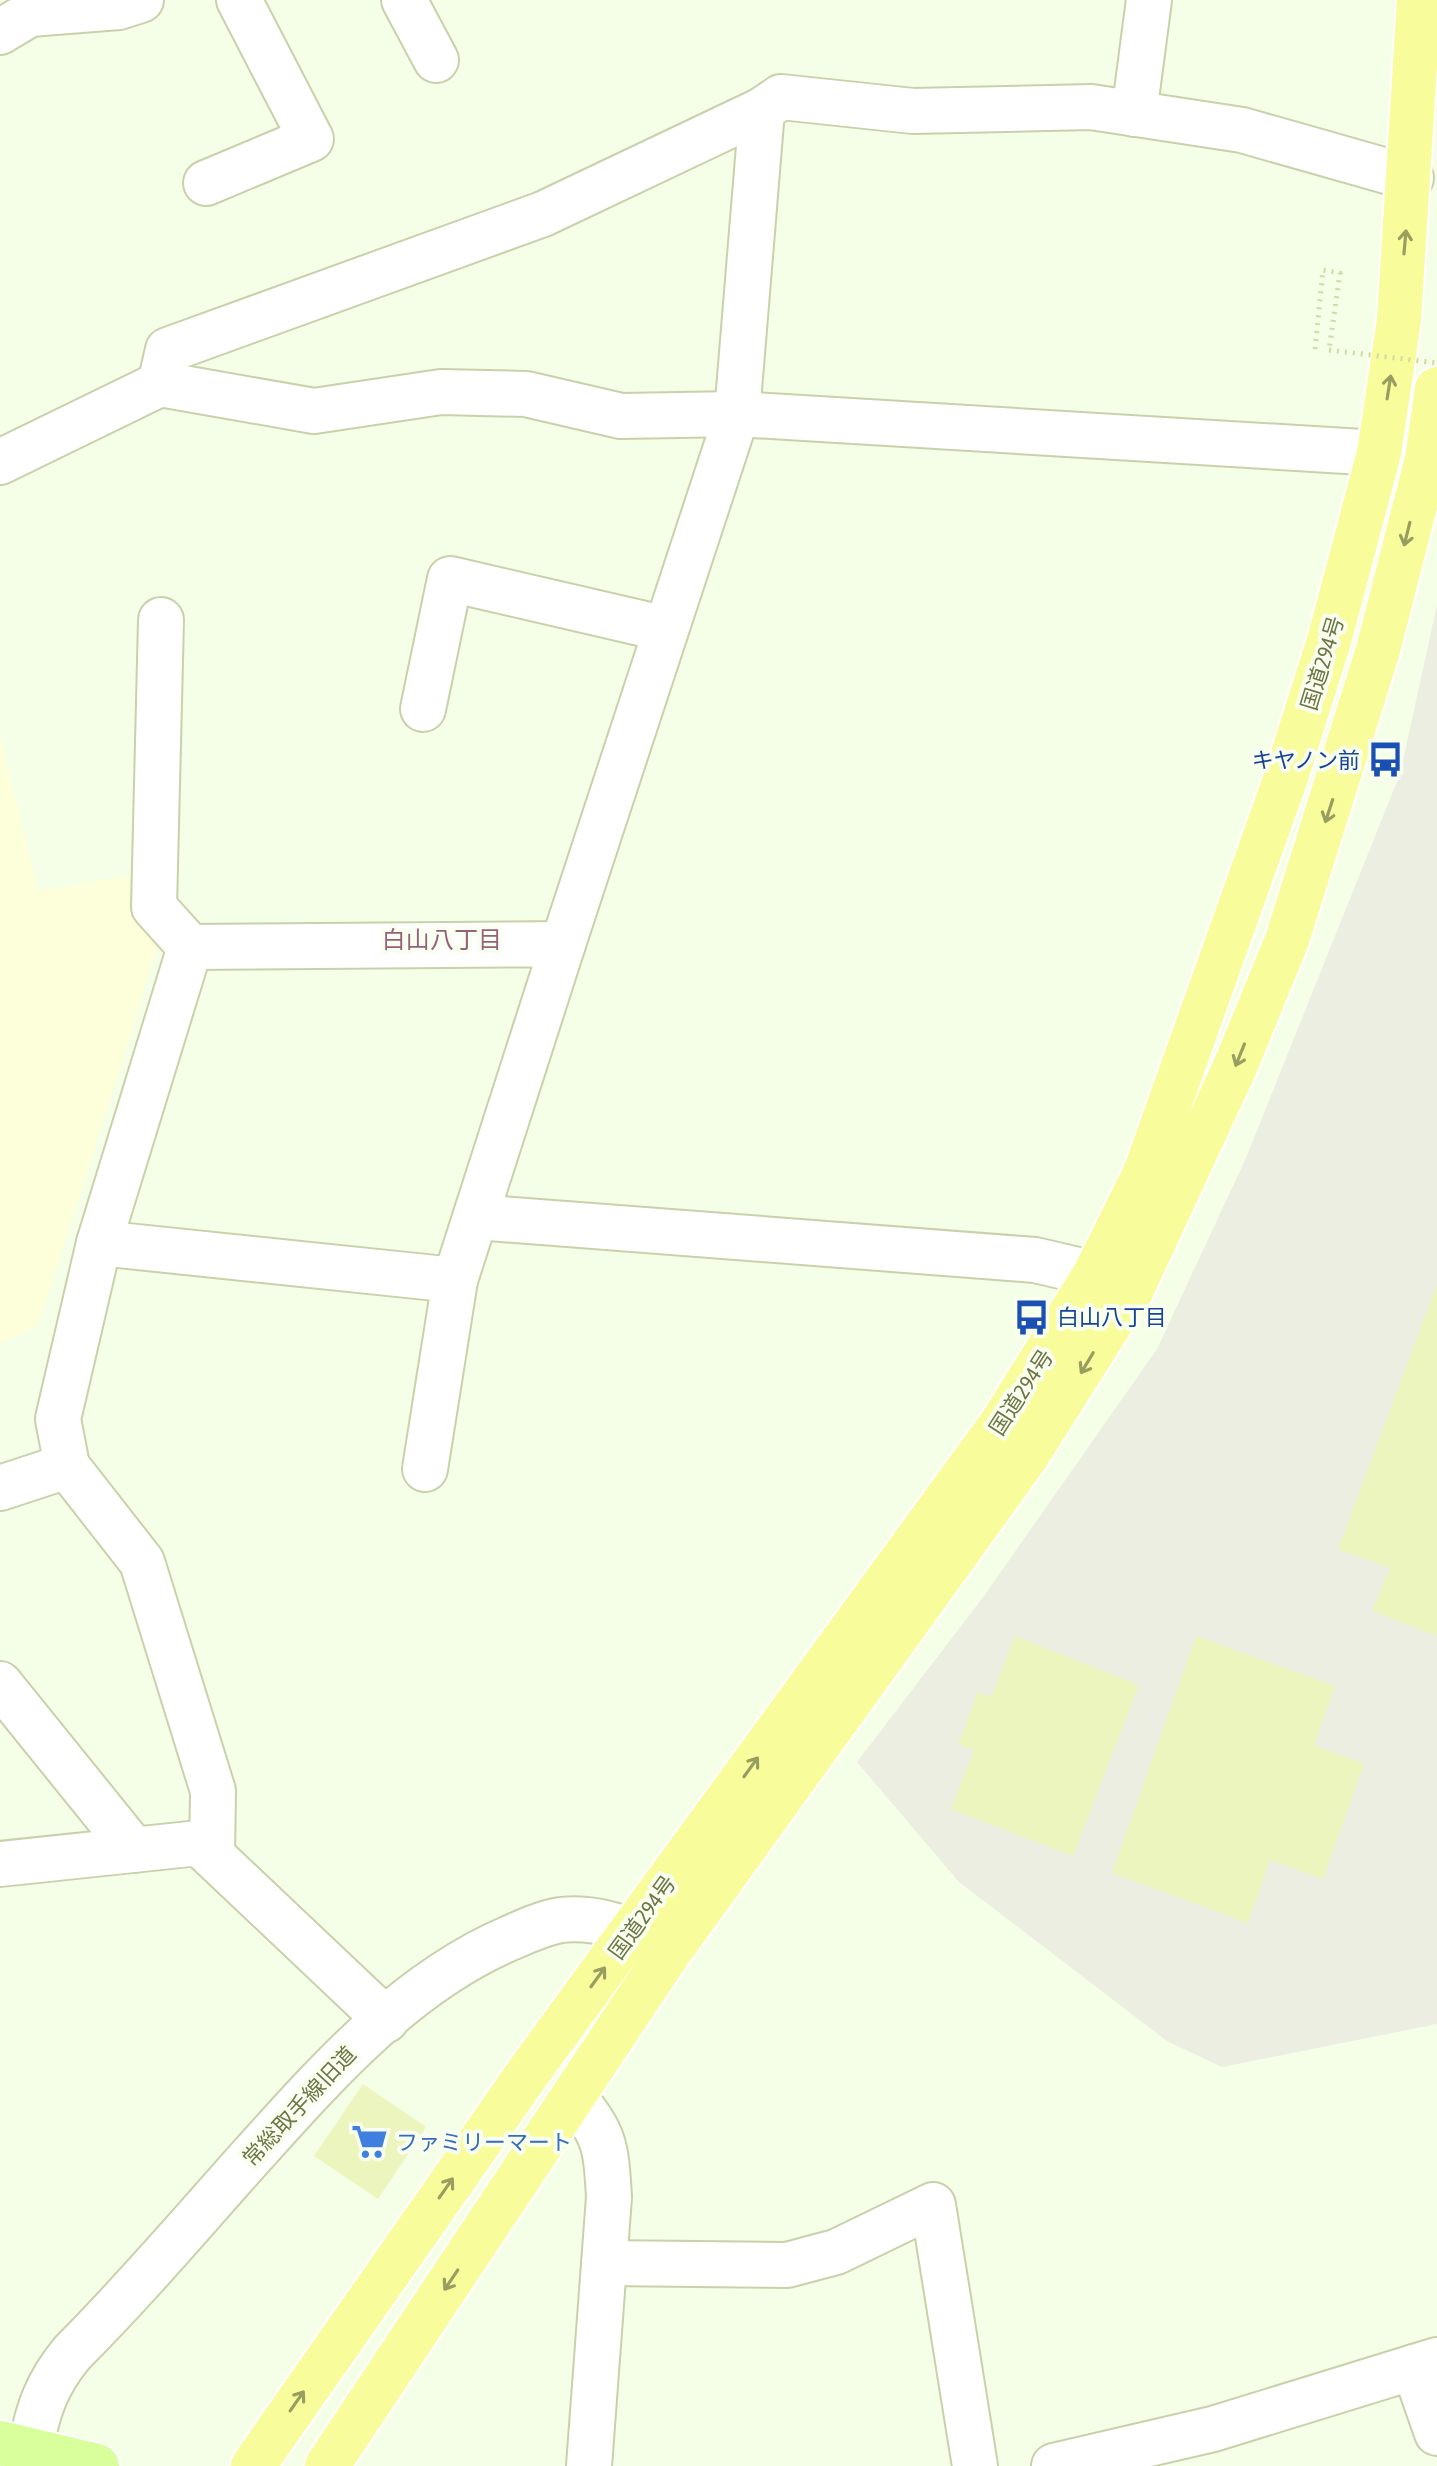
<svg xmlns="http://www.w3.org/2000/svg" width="1437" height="2466" viewBox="0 0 1437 2466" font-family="'Asap Condensed','Noto Sans JP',sans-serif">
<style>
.commercial{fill:#fcffda}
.industrial{fill:#ebeee1}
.building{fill:#ecf5bd}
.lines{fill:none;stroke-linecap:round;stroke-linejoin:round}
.minor-casing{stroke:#c9d1ab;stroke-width:48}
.major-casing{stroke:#fff;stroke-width:48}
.highway-casing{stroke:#fff;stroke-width:48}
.path{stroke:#d2db9f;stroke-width:5;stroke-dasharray:2 6;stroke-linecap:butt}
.minor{stroke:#fff;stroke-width:44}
.major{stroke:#d9ff9d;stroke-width:44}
.highway{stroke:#f9fc9a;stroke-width:44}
.path-bridge{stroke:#d2db9f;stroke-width:5;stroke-dasharray:2 6;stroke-linecap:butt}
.oneway{stroke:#989e5f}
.labels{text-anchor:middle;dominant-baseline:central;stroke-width:8;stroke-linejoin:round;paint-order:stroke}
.street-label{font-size:22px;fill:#6f7546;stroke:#f9ffef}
.transit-label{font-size:22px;fill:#164399;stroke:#f9ffef;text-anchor:end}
.shop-label{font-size:22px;fill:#366cbe;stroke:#f9ffef;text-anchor:start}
.neighbourhood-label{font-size:24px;fill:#96617f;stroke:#f9ffef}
</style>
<rect width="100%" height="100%" fill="#f5fee7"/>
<!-- commercial -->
<polygon class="commercial" points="0,735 38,891 179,868 133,1028 38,1326 0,1343"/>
<!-- industrial -->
<polygon class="industrial" points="1437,605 1437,2024 1222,2067 1167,2041 959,1882 857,1762 984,1596 1157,1349 1246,1158 1400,774"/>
<!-- building -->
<g class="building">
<polygon points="1437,1284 1437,1636 1372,1611 1390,1568 1338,1549"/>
<polygon points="1015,1636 1139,1685 1073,1856 951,1809 974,1750 958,1744 978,1692 991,1697"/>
<polygon points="1196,1636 1335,1686 1314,1745 1364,1764 1323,1879 1270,1860 1248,1923 1112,1873"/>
<polygon points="363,2084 426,2127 378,2199 314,2156"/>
</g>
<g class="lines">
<defs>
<g id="minor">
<polyline points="404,0 436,60"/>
<polyline points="0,32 30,14 119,7 141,0"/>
<polyline points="762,110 781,97 913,111 1091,107 1242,130 1411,178"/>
<polyline points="1134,114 1149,0"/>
<polyline points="206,183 311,139 239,0"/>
<polyline points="160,384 168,350 543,214 762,110 737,414 563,944"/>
<polyline points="0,462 160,384 314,411 441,392 526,394 621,416 737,414 1379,453 1437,460"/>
<polyline points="161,620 154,907 190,947"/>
<polyline points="423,709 450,579 666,629"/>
<polyline points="476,1217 1035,1260 1095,1274"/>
<polyline points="99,1243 190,947 563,944 455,1280 425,1469"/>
<polyline points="67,1466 58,1419 99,1243 455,1280"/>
<polyline points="0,1488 67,1466 142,1562 213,1791 212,1855"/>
<polyline points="0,1684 134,1850"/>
<polyline points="0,1864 199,1843 386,2020"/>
<path d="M 573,2097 C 606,2134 606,2149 609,2197 L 589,2466"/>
<polyline points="604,2263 787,2265 836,2252 933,2205 975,2466"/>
<polyline points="1414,2367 1437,2433"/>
<path d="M 31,2448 C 37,2411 47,2383 72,2353 C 136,2289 195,2219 256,2151 C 329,2070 407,1982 510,1938 C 526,1931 543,1923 561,1920 C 600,1916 632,1930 664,1948"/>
<polyline points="1054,2466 1213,2429 1437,2360"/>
</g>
<polyline id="major" points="0,2443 97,2466"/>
<g id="highway">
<polyline points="253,2466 530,2070 1002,1423 1095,1274 1145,1173 1284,783 1329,641 1379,453 1399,320 1419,0"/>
<polyline points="327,2466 665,1958 1026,1457 1132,1289 1235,1067 1287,940 1378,650 1427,459 1437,389"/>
</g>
</defs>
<!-- minor casing -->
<use href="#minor" class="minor-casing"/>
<!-- major casing -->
<use href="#major" class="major-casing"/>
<!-- highway casing -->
<use href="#highway" class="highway-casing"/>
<!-- path -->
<polyline class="path" points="1315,349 1323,270 1340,273 1329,350"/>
<!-- minor -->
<use href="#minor" class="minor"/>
<!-- major -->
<use href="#major" class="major"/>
<!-- highway -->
<use href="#highway" class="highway"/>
<!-- path-bridge -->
<polyline class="path-bridge" points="1329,350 1437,363"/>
</g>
<!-- one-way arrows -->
<defs><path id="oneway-shaft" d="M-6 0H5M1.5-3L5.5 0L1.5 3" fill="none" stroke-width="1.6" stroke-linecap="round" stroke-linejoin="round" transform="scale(2)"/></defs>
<g class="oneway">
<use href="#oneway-shaft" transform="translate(1405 242) rotate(-85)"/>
<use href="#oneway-shaft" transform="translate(1389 387) rotate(-81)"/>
<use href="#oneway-shaft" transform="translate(1407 534) rotate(104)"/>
<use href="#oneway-shaft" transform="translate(1329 811) rotate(108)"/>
<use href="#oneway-shaft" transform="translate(1240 1055) rotate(112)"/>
<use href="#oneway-shaft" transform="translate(1087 1363) rotate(121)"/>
<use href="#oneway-shaft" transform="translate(751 1767) rotate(-54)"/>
<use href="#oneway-shaft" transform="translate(598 1977) rotate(-54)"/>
<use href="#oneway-shaft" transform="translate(446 2188) rotate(-55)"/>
<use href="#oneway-shaft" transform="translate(451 2280) rotate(124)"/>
<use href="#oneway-shaft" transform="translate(297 2401) rotate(-55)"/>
</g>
<!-- icons -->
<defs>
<symbol id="bus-bare" viewBox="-9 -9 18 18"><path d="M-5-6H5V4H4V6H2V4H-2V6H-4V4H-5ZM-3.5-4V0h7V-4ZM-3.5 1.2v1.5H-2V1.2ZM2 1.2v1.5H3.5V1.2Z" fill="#1a4fb4" stroke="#f9ffef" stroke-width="2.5" paint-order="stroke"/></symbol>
<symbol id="supermarket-bare" viewBox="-9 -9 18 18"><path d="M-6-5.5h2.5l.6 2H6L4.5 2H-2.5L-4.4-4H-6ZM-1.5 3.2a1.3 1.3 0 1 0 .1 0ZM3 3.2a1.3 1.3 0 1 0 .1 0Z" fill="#3f7fe0" stroke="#f9ffef" stroke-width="2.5" paint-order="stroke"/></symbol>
</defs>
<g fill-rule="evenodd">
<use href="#bus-bare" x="1360" y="734" width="51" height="51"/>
<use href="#bus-bare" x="1006" y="1292" width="51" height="51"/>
<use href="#supermarket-bare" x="344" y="2116" width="51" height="51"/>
</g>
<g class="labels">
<!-- street labels -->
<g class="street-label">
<text transform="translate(1322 663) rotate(-73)">国道294号</text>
<text transform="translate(1021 1392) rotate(-57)">国道294号</text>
<text transform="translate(642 1917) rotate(-54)">国道294号</text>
<text transform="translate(299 2106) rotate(-47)">常総取手線旧道</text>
</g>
<!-- transit labels -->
<g class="transit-label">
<text x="1360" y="760">キヤノン前</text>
<text x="1057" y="1317" text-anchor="start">白山八丁目</text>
</g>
<!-- shop labels -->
<g class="shop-label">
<text x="396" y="2142">ファミリーマート</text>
</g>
<!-- neighbourhood labels -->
<g class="neighbourhood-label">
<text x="442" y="939">白山八丁目</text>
</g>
</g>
</svg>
